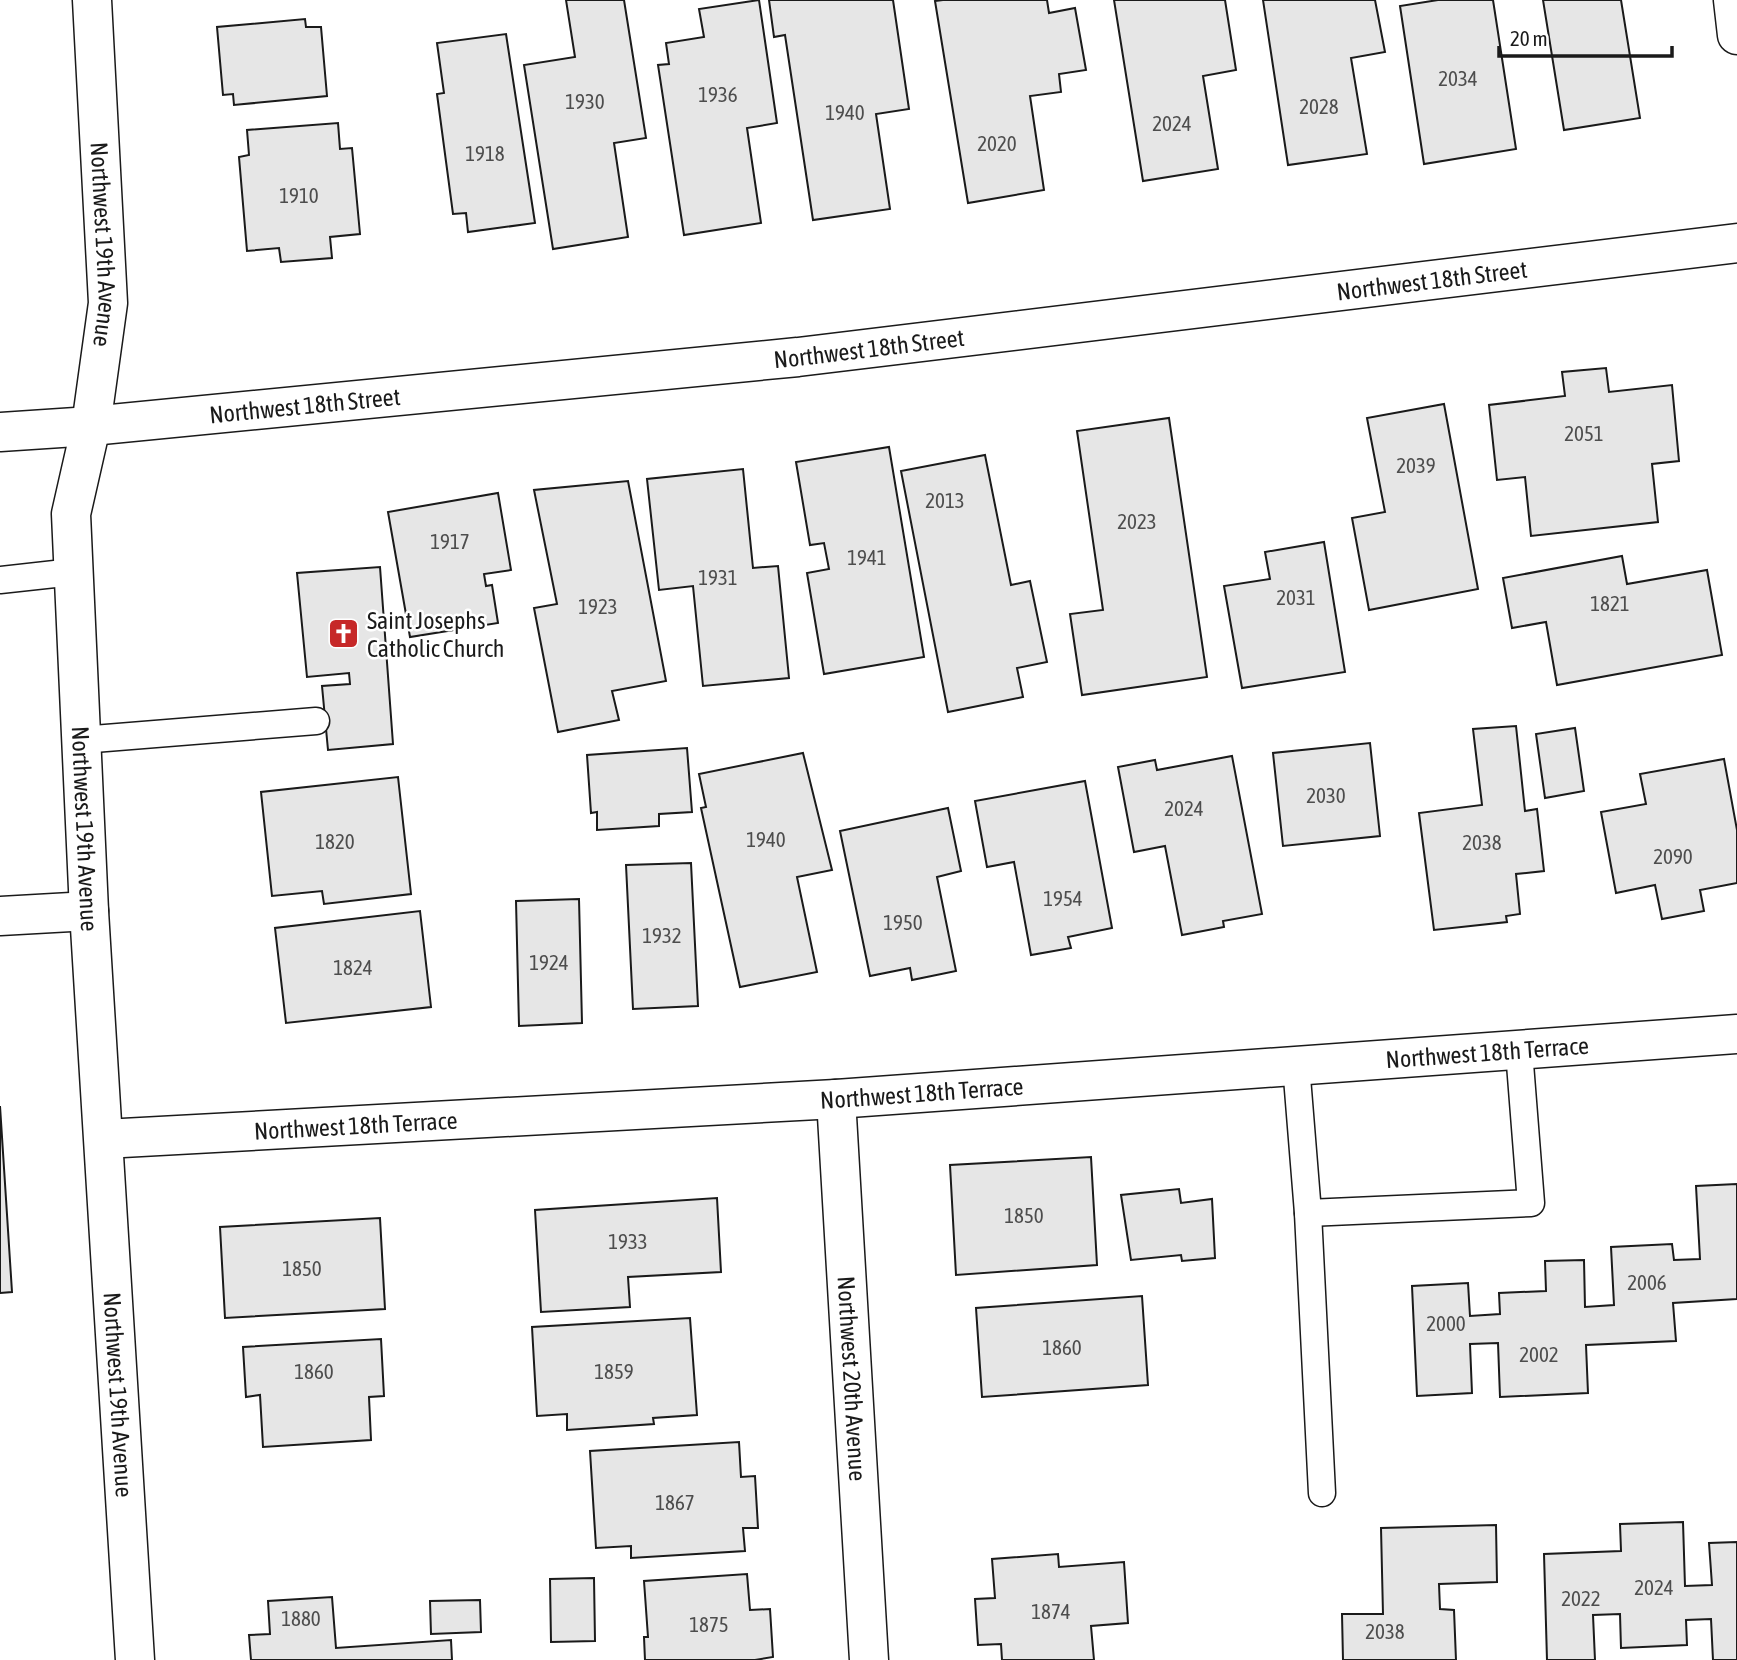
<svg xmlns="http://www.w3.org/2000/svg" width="1737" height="1660" viewBox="0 0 1737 1660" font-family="'Asap Condensed',sans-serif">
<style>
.building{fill:#e6e6e6;stroke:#1a1a1a;stroke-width:2}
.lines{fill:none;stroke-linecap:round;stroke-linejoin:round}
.lane-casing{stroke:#1a1a1a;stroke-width:29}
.street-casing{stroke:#1a1a1a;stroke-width:41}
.lane{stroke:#fff;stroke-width:26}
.street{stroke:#fff;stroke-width:38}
.labels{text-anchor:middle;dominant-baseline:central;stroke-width:5;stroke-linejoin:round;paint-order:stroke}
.number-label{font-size:21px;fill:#4d4d4d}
.street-label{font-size:24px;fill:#1a1a1a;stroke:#fff}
.poi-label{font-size:24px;fill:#1a1a1a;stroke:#fff;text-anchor:start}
</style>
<rect width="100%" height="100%" fill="#fff"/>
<!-- building -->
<g class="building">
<polygon points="566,0 624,0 646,138 614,143 628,237 553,249 524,65 575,57"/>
<polygon points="759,0 777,123 747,128 761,223 684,235 658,65 669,64 666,43 704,37 699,9"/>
<polygon points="769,0 893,0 909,109 876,114 890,209 813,220 785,35 774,37"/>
<polygon points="943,0 1047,0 1049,13 1075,8 1086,70 1059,74 1061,92 1030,96 1044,190 968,203 935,1"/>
<polygon points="1114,0 1225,0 1236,70 1203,76 1218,169 1143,181"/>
<polygon points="1263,0 1375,0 1385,52 1351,58 1367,154 1288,165"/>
<polygon points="1438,0 1493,0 1516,149 1424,164 1400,6"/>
<polygon points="1543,0 1621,0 1640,118 1564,130"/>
<polygon points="305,19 306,27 321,27 327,96 234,105 233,94 223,95 217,27"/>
<polygon points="506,34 535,223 468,232 466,213 453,214 437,94 444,93 437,43"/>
<polygon points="338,123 340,149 352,148 360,234 330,237 332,258 281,262 279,248 247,251 239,157 249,155 247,130"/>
<polygon points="1606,368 1609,392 1672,385 1679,461 1652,464 1658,522 1531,536 1525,477 1497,480 1489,405 1565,396 1562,372"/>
<polygon points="1444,404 1478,589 1369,610 1352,518 1385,512 1367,418"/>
<polygon points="1169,418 1207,677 1082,695 1070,614 1103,610 1077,431"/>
<polygon points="889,447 924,657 824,674 807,573 829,569 824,543 810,545 796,462"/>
<polygon points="985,455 1011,585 1030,581 1047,662 1017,668 1023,697 948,712 901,471"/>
<polygon points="743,469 753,568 778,566 789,678 703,686 693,586 659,590 647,479"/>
<polygon points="628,481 666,681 612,691 619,720 558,732 534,608 557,604 534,490"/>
<polygon points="498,493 511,570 484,574 486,586 492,585 498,623 410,637 388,512"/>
<polygon points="1324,542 1345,672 1242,688 1224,586 1270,579 1265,552"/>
<polygon points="1622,556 1627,584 1707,570 1722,655 1557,685 1546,622 1512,628 1503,578"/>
<polygon points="380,567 393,744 328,750 322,686 350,684 349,673 307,677 297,573"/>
<polygon points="1516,726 1525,811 1537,809 1544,871 1516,874 1520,914 1506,916 1507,922 1434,930 1419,813 1482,805 1473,729"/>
<polygon points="1575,728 1584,791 1545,798 1536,734"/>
<polygon points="1370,743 1380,836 1283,846 1273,753"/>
<polygon points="687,748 692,812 659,814 659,826 597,830 597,812 591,813 587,755"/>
<polygon points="803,753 832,870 797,877 817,972 740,987 701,808 706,807 699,774"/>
<polygon points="1232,756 1262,914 1223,921 1224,927 1182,935 1165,846 1134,852 1118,767 1155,760 1157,770"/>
<polygon points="1724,759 1737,830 1737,883 1700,890 1704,911 1662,919 1655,885 1616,893 1601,812 1646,804 1640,774"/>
<polygon points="398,777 411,894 324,904 322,891 272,896 261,792"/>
<polygon points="1085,781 1112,928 1068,937 1071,948 1031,955 1014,862 987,867 975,801"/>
<polygon points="948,808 961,871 937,877 956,971 912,980 910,968 870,976 840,831"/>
<polygon points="691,863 698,1006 633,1009 626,865"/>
<polygon points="579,899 582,1023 519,1026 516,901"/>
<polygon points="420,911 431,1007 286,1023 275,928"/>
<polygon points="0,1106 12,1292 0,1293"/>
<polygon points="1091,1157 1097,1265 956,1275 950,1165"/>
<polygon points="1737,1184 1737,1299 1673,1303 1676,1341 1586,1345 1588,1393 1500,1397 1498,1343 1470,1344 1472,1393 1417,1396 1412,1286 1468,1283 1470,1316 1500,1314 1499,1293 1546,1291 1545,1261 1584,1260 1585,1307 1614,1305 1611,1247 1672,1244 1674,1260 1700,1259 1696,1186"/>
<polygon points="1179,1189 1181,1203 1212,1199 1215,1258 1182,1261 1181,1255 1131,1260 1121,1195"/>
<polygon points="717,1198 721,1272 628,1277 630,1307 541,1312 535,1210"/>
<polygon points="380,1218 385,1309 225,1318 220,1227"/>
<polygon points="1142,1296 1148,1385 982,1397 976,1308"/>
<polygon points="690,1318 697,1415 653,1418 654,1424 567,1430 567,1414 537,1416 532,1327"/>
<polygon points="381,1339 384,1396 369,1397 371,1440 263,1447 260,1395 246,1397 243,1347"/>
<polygon points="739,1442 741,1477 755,1476 758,1528 743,1528 745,1551 631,1558 631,1546 596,1548 590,1451"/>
<polygon points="1683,1522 1685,1586 1712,1585 1709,1543 1737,1542 1737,1660 1713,1660 1711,1619 1686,1620 1687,1645 1621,1648 1620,1614 1593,1615 1595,1660 1547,1660 1544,1554 1621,1551 1620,1524"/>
<polygon points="1496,1525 1497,1582 1439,1584 1440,1609 1454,1610 1456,1660 1343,1660 1342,1614 1383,1614 1381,1528"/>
<polygon points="1058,1554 1059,1567 1124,1562 1128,1623 1091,1626 1094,1660 1002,1660 1001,1644 978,1645 975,1599 995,1598 992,1559"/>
<polygon points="747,1574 750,1610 770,1609 773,1657 755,1660 645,1660 644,1637 648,1637 644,1581"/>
<polygon points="594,1578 595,1641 551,1642 550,1579"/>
<polygon points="332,1597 336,1648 451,1640 452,1660 251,1660 249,1635 270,1634 268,1601"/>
<polygon points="480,1600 481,1632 431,1634 430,1601"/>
</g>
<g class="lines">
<defs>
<g id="lane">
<polyline points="0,580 73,572"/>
<polyline points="81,740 316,721"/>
<polyline points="1296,1065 1308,1213 1531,1203 1519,1051"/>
<polyline points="1308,1213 1322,1493"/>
</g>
<g id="street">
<path id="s1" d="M 92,0 L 108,303 L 91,426 L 71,514 L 89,911 L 135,1660"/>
<polyline points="1733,0 1737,35"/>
<path id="s2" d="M 0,432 L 91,426 L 798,357 L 1737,243"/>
<polyline points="0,916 89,911"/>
<path id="s3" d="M 836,1099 L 869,1660"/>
<path id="s4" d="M 104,1139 L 836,1099 L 1737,1034"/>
</g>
</defs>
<!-- lane casing -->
<use href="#lane" class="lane-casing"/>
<!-- street casing -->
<use href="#street" class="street-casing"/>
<!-- lane -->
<use href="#lane" class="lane"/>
<!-- street -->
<use href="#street" class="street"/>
</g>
<!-- icons -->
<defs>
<symbol id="church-square" viewBox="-11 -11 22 22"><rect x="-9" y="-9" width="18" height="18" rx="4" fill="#c62828" stroke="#fff"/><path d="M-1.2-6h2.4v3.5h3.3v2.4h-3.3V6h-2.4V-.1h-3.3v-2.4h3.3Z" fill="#fff"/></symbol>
</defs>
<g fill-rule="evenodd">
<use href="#church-square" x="326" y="616" width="35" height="35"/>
</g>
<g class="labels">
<!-- number labels -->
<g class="number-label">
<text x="1458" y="78">2034</text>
<text x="718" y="94">1936</text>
<text x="585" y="101">1930</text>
<text x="1319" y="106">2028</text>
<text x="845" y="112">1940</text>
<text x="1172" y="123">2024</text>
<text x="997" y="143">2020</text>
<text x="485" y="153">1918</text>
<text x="299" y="195">1910</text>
<text x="1584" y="433">2051</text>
<text x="1416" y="465">2039</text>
<text x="945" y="500">2013</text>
<text x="1137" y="521">2023</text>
<text x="450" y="541">1917</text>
<text x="867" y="557">1941</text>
<text x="718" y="577">1931</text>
<text x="1296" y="597">2031</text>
<text x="1610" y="603">1821</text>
<text x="598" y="606">1923</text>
<text x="1326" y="795">2030</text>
<text x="1184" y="808">2024</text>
<text x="766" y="839">1940</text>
<text x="335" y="841">1820</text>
<text x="1482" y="842">2038</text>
<text x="1673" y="856">2090</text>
<text x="1063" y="898">1954</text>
<text x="903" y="922">1950</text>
<text x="662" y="935">1932</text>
<text x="549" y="962">1924</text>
<text x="353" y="967">1824</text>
<text x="1024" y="1215">1850</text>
<text x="628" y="1241">1933</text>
<text x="302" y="1268">1850</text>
<text x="1647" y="1282">2006</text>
<text x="1446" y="1323">2000</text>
<text x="1062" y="1347">1860</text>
<text x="1539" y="1354">2002</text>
<text x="314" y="1371">1860</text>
<text x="614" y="1371">1859</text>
<text x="675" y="1502">1867</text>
<text x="1654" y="1587">2024</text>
<text x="1581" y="1598">2022</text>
<text x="1051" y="1611">1874</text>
<text x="301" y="1618">1880</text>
<text x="709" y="1624">1875</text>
<text x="1385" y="1631">2038</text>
</g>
<!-- street labels -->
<g class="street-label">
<text stroke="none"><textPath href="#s1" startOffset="245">Northwest 19th Avenue</textPath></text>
<text stroke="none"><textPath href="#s2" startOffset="1440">Northwest 18th Street</textPath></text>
<text stroke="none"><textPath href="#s2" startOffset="873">Northwest 18th Street</textPath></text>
<text stroke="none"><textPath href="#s2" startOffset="306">Northwest 18th Street</textPath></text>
<text stroke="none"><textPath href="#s1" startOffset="833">Northwest 19th Avenue</textPath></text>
<text stroke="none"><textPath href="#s4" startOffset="1386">Northwest 18th Terrace</textPath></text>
<text stroke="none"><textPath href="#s4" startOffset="819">Northwest 18th Terrace</textPath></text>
<text stroke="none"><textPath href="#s4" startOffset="252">Northwest 18th Terrace</textPath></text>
<text stroke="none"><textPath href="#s3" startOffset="280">Northwest 20th Avenue</textPath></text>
<text stroke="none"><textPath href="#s1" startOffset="1400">Northwest 19th Avenue</textPath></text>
</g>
<!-- poi labels -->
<g class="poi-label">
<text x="367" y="620">Saint Josephs<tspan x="367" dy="28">Catholic Church</tspan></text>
</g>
</g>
<!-- scale -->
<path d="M1499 46v10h173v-10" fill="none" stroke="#1a1a1a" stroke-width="3.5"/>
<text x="1510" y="46" font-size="21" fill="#1a1a1a" stroke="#ffffff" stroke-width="5" paint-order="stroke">20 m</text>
</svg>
